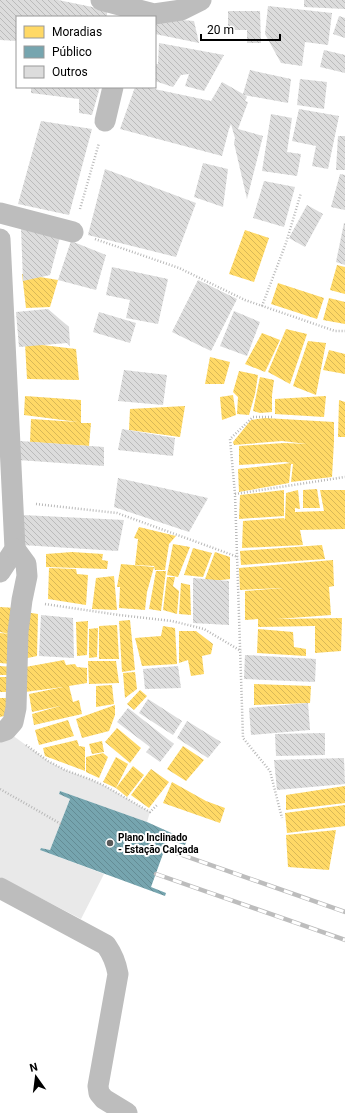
<svg xmlns="http://www.w3.org/2000/svg" width="345" height="1113" viewBox="0 0 345 1113" font-family="Roboto,sans-serif">
<style>
.green{fill:#e9e9e9}
.homes{fill:url(#homes-back-hatch)}
.public{fill:url(#public-back-hatch)}
.building{fill:url(#building-back-hatch)}
.lines{fill:none;stroke-linecap:round;stroke-linejoin:round}
.path{stroke:#b8b8b8;stroke-width:2.5;stroke-dasharray:1 2;stroke-linecap:butt}
.minor{stroke:#bdbdbd;stroke-width:21}
.rail-casing{stroke:#bdbdbd;stroke-width:4.5}
.rail{stroke:#fff;stroke-width:3;stroke-dasharray:9;stroke-linecap:butt}
.poi-dot{fill:#595959;stroke:#fff;stroke-width:1.5}
.labels{text-anchor:middle;dominant-baseline:central;stroke-width:4;stroke-linejoin:round;paint-order:stroke}
.poi-label{font-size:10px;font-weight:bold;fill:#000;stroke:#fff;text-anchor:start}
</style>
<defs>
<pattern id="homes-back-hatch" width="6" height="6" patternUnits="userSpaceOnUse"><rect width="6" height="6" fill="#ffd966"/><path d="M-1 5l2 2M0 0l6 6M5-1l2 2" fill="none" stroke="#d9b857"/></pattern>
<pattern id="public-back-hatch" width="6" height="6" patternUnits="userSpaceOnUse"><rect width="6" height="6" fill="#76a5af"/><path d="M-1 5l2 2M0 0l6 6M5-1l2 2" fill="none" stroke="#648c95"/></pattern>
<pattern id="building-back-hatch" width="6" height="6" patternUnits="userSpaceOnUse"><rect width="6" height="6" fill="#dcdcdc"/><path d="M-1 5l2 2M0 0l6 6M5-1l2 2" fill="none" stroke="#bbb"/></pattern>
</defs>
<rect width="100%" height="100%" fill="#fff"/>
<!-- green -->
<polygon class="green" points="12,735 48,761 65,770 92,780 105,786 150,812 147,822 60,791 59,794 70,799 50,850 41,848 40,850 104,874 81,919 0,877 0,739"/>
<!-- homes -->
<g class="homes">
<polygon points="245,230 269,238 254,282 229,274"/>
<polygon points="337,265 345,267 345,294 330,290"/>
<polygon points="22,274 58,280 50,307 26,308"/>
<polygon points="278,283 324,298 317,319 271,304"/>
<polygon points="329,298 345,302 345,324 323,320"/>
<polygon points="286,329 307,334 290,384 268,372"/>
<polygon points="262,333 280,340 265,372 245,364"/>
<polygon points="308,341 326,343 316,395 293,386"/>
<polygon points="25,343 76,349 79,380 27,379"/>
<polygon points="329,350 345,354 345,374 323,370"/>
<polygon points="210,357 230,362 224,384 205,384"/>
<polygon points="239,371 258,375 255,394 249,415 237,414 238,397 233,392"/>
<polygon points="260,377 274,380 272,395 272,412 260,413 253,411"/>
<polygon points="233,395 236,415 222,420 220,397"/>
<polygon points="25,396 81,400 81,423 91,423 89,446 30,442 31,419 78,422 24,415"/>
<polygon points="326,396 324,417 275,414 275,399"/>
<polygon points="339,400 345,402 345,437 338,437"/>
<polygon points="185,406 180,437 129,430 130,409"/>
<polygon points="265,418 334,422 334,441 332,477 291,482 293,464 291,464 289,483 239,492 238,469 291,463 285,462 239,465 239,446 284,443 307,444 282,441 234,445 233,442 251,420"/>
<polygon points="317,489 320,508 303,508 303,490"/>
<polygon points="284,490 284,516 239,519 240,495"/>
<polygon points="298,490 300,509 295,508 295,512 324,511 320,490 345,490 345,529 300,530 303,545 242,548 243,521 284,518 285,520 286,493"/>
<polygon points="139,527 176,536 169,544 165,570 155,570 154,566 135,565 138,539 134,538"/>
<polygon points="173,544 190,547 178,577 167,575"/>
<polygon points="322,545 325,559 241,565 240,551"/>
<polygon points="193,548 212,553 203,577 184,575"/>
<polygon points="72,552 103,554 102,560 108,561 107,569 46,567 46,554"/>
<polygon points="215,552 230,557 230,579 204,582"/>
<polygon points="333,560 334,586 329,587 331,615 277,619 342,618 341,651 315,653 315,626 258,627 258,619 245,620 245,591 283,588 240,590 239,568"/>
<polygon points="121,564 154,567 147,592 145,610 119,608 120,587 117,587"/>
<polygon points="49,568 76,569 77,574 88,575 86,605 48,599"/>
<polygon points="156,571 166,571 161,611 149,609"/>
<polygon points="114,576 117,610 92,609 96,578"/>
<polygon points="167,577 175,577 173,586 179,591 177,614 163,610"/>
<polygon points="181,583 190,585 191,615 179,614"/>
<polygon points="0,607 16,608 11,664 0,663 0,633 10,634 0,632"/>
<polygon points="25,612 38,614 37,656 23,659"/>
<polygon points="130,620 135,670 122,672 119,621"/>
<polygon points="88,621 87,655 77,656 76,622"/>
<polygon points="117,625 119,659 99,659 99,626"/>
<polygon points="163,626 175,628 177,664 142,666 135,638 161,636"/>
<polygon points="98,628 97,657 89,658 89,629"/>
<polygon points="258,629 293,632 294,647 306,649 306,656 257,653"/>
<polygon points="179,631 196,631 213,644 211,654 202,656 204,674 191,676 188,660 179,663"/>
<polygon points="64,660 66,665 75,664 77,667 87,668 87,683 69,686 73,702 79,700 82,714 34,725 32,714 60,706 32,712 29,694 63,687 25,692 20,668"/>
<polygon points="88,661 116,661 119,683 89,684"/>
<polygon points="0,666 12,667 12,675 0,675"/>
<polygon points="135,672 137,689 125,698 123,673"/>
<polygon points="0,677 13,677 14,692 0,692"/>
<polygon points="254,684 311,686 310,703 254,705"/>
<polygon points="112,685 114,704 96,707 96,686"/>
<polygon points="140,690 147,696 134,710 127,704"/>
<polygon points="0,698 10,698 11,714 0,717"/>
<polygon points="115,705 115,715 109,731 82,738 76,719"/>
<polygon points="68,720 74,736 39,745 35,730"/>
<polygon points="117,728 141,748 130,763 105,742"/>
<polygon points="77,740 79,746 85,747 85,771 45,756 43,748"/>
<polygon points="102,741 104,752 92,754 89,744"/>
<polygon points="183,746 204,760 186,781 167,769"/>
<polygon points="103,753 108,757 99,778 86,772 86,757"/>
<polygon points="116,757 128,764 116,788 103,782"/>
<polygon points="133,766 144,775 127,797 116,788"/>
<polygon points="151,769 169,782 149,808 131,795"/>
<polygon points="172,782 206,801 225,808 220,823 163,803"/>
<polygon points="345,786 345,803 286,810 286,795"/>
<polygon points="345,805 345,826 287,833 285,813"/>
<polygon points="336,830 329,870 288,867 286,835"/>
</g>
<!-- public -->
<polygon class="public" points="60,791 147,822 187,840 185,845 168,840 151,887 166,893 165,896 40,850 41,848 50,850 70,799 59,794"/>
<!-- building -->
<g class="building">
<polygon points="0,0 58,0 107,10 107,17 17,17 17,41 0,40"/>
<polygon points="304,0 345,0 345,9 304,7"/>
<polygon points="268,6 332,13 328,45 305,42 302,66 281,63 265,34"/>
<polygon points="228,11 260,11 261,43 247,43 247,30 228,30"/>
<polygon points="339,16 345,18 345,38 333,34"/>
<polygon points="155,18 194,21 199,43 155,34"/>
<polygon points="159,43 224,55 204,91 185,86 189,74 181,75 173,87 155,81 155,64 158,64"/>
<polygon points="324,50 345,55 345,73 320,67"/>
<polygon points="250,70 291,79 288,103 244,95 247,97 245,101 248,102 238,129 263,136 247,199 234,143 235,138 231,124 229,129 222,156 120,129 135,87 145,87 211,101 222,82 243,94"/>
<polygon points="300,79 327,82 324,109 297,105"/>
<polygon points="31,87 100,87 92,115 79,113 79,99 31,93"/>
<polygon points="299,109 339,116 328,169 312,166 316,146 292,141"/>
<polygon points="271,114 292,118 287,152 301,154 297,176 262,171"/>
<polygon points="41,121 92,129 69,215 18,204"/>
<polygon points="338,136 345,136 345,170 336,170"/>
<polygon points="203,163 228,169 223,207 194,197"/>
<polygon points="105,169 196,203 176,257 88,235"/>
<polygon points="340,174 345,175 345,210 331,207"/>
<polygon points="264,181 295,187 284,227 253,218"/>
<polygon points="307,205 323,214 305,247 289,238"/>
<polygon points="344,223 345,223 345,265 336,262"/>
<polygon points="21,227 60,237 50,275 23,281"/>
<polygon points="71,241 106,255 96,290 58,280"/>
<polygon points="112,267 168,279 158,324 126,318 130,300 106,295"/>
<polygon points="198,280 237,299 211,351 172,332"/>
<polygon points="48,309 69,327 70,346 67,343 19,347 16,312"/>
<polygon points="234,311 260,322 247,356 220,346"/>
<polygon points="99,312 136,323 130,343 93,332"/>
<polygon points="124,370 167,375 163,405 118,401"/>
<polygon points="122,429 175,438 173,456 118,450"/>
<polygon points="20,441 104,447 104,466 18,460"/>
<polygon points="118,478 208,498 189,532 114,507"/>
<polygon points="22,515 124,520 118,551 22,545"/>
<polygon points="193,578 229,581 229,625 193,623"/>
<polygon points="41,615 73,618 74,658 39,656"/>
<polygon points="245,655 316,659 315,682 244,679"/>
<polygon points="178,666 181,688 145,689 143,669"/>
<polygon points="148,699 182,721 173,735 139,713"/>
<polygon points="308,703 310,730 251,735 249,708"/>
<polygon points="128,708 174,744 160,762 146,752 150,747 117,722"/>
<polygon points="187,721 221,742 208,758 177,738"/>
<polygon points="325,733 325,755 276,756 275,734"/>
<polygon points="344,758 345,784 277,790 274,760"/>
</g>
<g class="lines">
<!-- path -->
<g class="path">
<polyline points="80,209 99,143"/>
<polyline points="95,239 179,268 245,300 335,331 345,331"/>
<polyline points="262,306 286,243 301,193"/>
<polyline points="272,417 253,417 230,439 235,494 243,738 270,771 282,818"/>
<polyline points="235,494 345,477"/>
<polyline points="36,504 117,513 238,557"/>
<polyline points="45,604 119,615 172,621 204,629 241,651"/>
<polyline points="26,745 48,761 65,770 92,780 105,786 150,812 157,805"/>
<polyline points="0,789 61,824"/>
</g>
<!-- minor -->
<g class="minor">
<polyline points="101,0 154,14 181,10 201,0"/>
<polyline points="105,121 113,87"/>
<polyline points="0,213 73,232"/>
<polyline points="0,239 15,549 0,572"/>
<polyline points="0,732 6,730 13,722 16,708 18,632 22,600 27,576 26,564 15,549"/>
<path d="M 0,888 L 106,945 C 113,955 116,962 118,974 L 98,1086 L 99,1093 L 104,1099 L 127,1113"/>
</g>
<defs>
<g id="rail">
<polyline points="165,849 345,912"/>
<polyline points="156,874 345,940"/>
</g>
</defs>
<!-- rail casing -->
<use href="#rail" class="rail-casing"/>
<!-- rail -->
<use href="#rail" class="rail"/>
</g>
<!-- markers -->
<circle class="poi-dot" cx="110" cy="843" r="4"/>
<g class="labels">
<!-- poi labels -->
<g class="poi-label">
<text x="118" y="837">Plano Inclinado<tspan x="118" dy="12">- Estação Calçada</tspan></text>
</g>
</g>
<!-- legend -->
<rect x="16" y="16" width="140" height="72" fill="#ffffff" stroke="#999999"/>
<rect x="24" y="26" width="20" height="12" fill="#ffd966" stroke="#999999"/>
<text x="52" y="36" font-size="12" fill="#000000">Moradias</text>
<rect x="24" y="46" width="20" height="12" fill="#76a5af" stroke="#999999"/>
<text x="52" y="56" font-size="12" fill="#000000">Público</text>
<rect x="24" y="66" width="20" height="12" fill="#dcdcdc" stroke="#999999"/>
<text x="52" y="76" font-size="12" fill="#000000">Outros</text>
<!-- north arrow -->
<g transform="translate(36 1077) rotate(346)" stroke="#ffffff" stroke-width="3" paint-order="stroke">
<path d="M0-3L7 15L0 10L-7 15Z" fill="#000000"/>
<text y="-6" font-size="11" font-weight="bold" text-anchor="middle" fill="#000000">N</text>
</g>
<!-- scale -->
<path d="M201 34v6h79v-6" fill="none" stroke="#000000" stroke-width="2"/>
<text x="207" y="34" font-size="12" fill="#000000" stroke="#ffffff" stroke-width="3" paint-order="stroke">20 m</text>
</svg>
